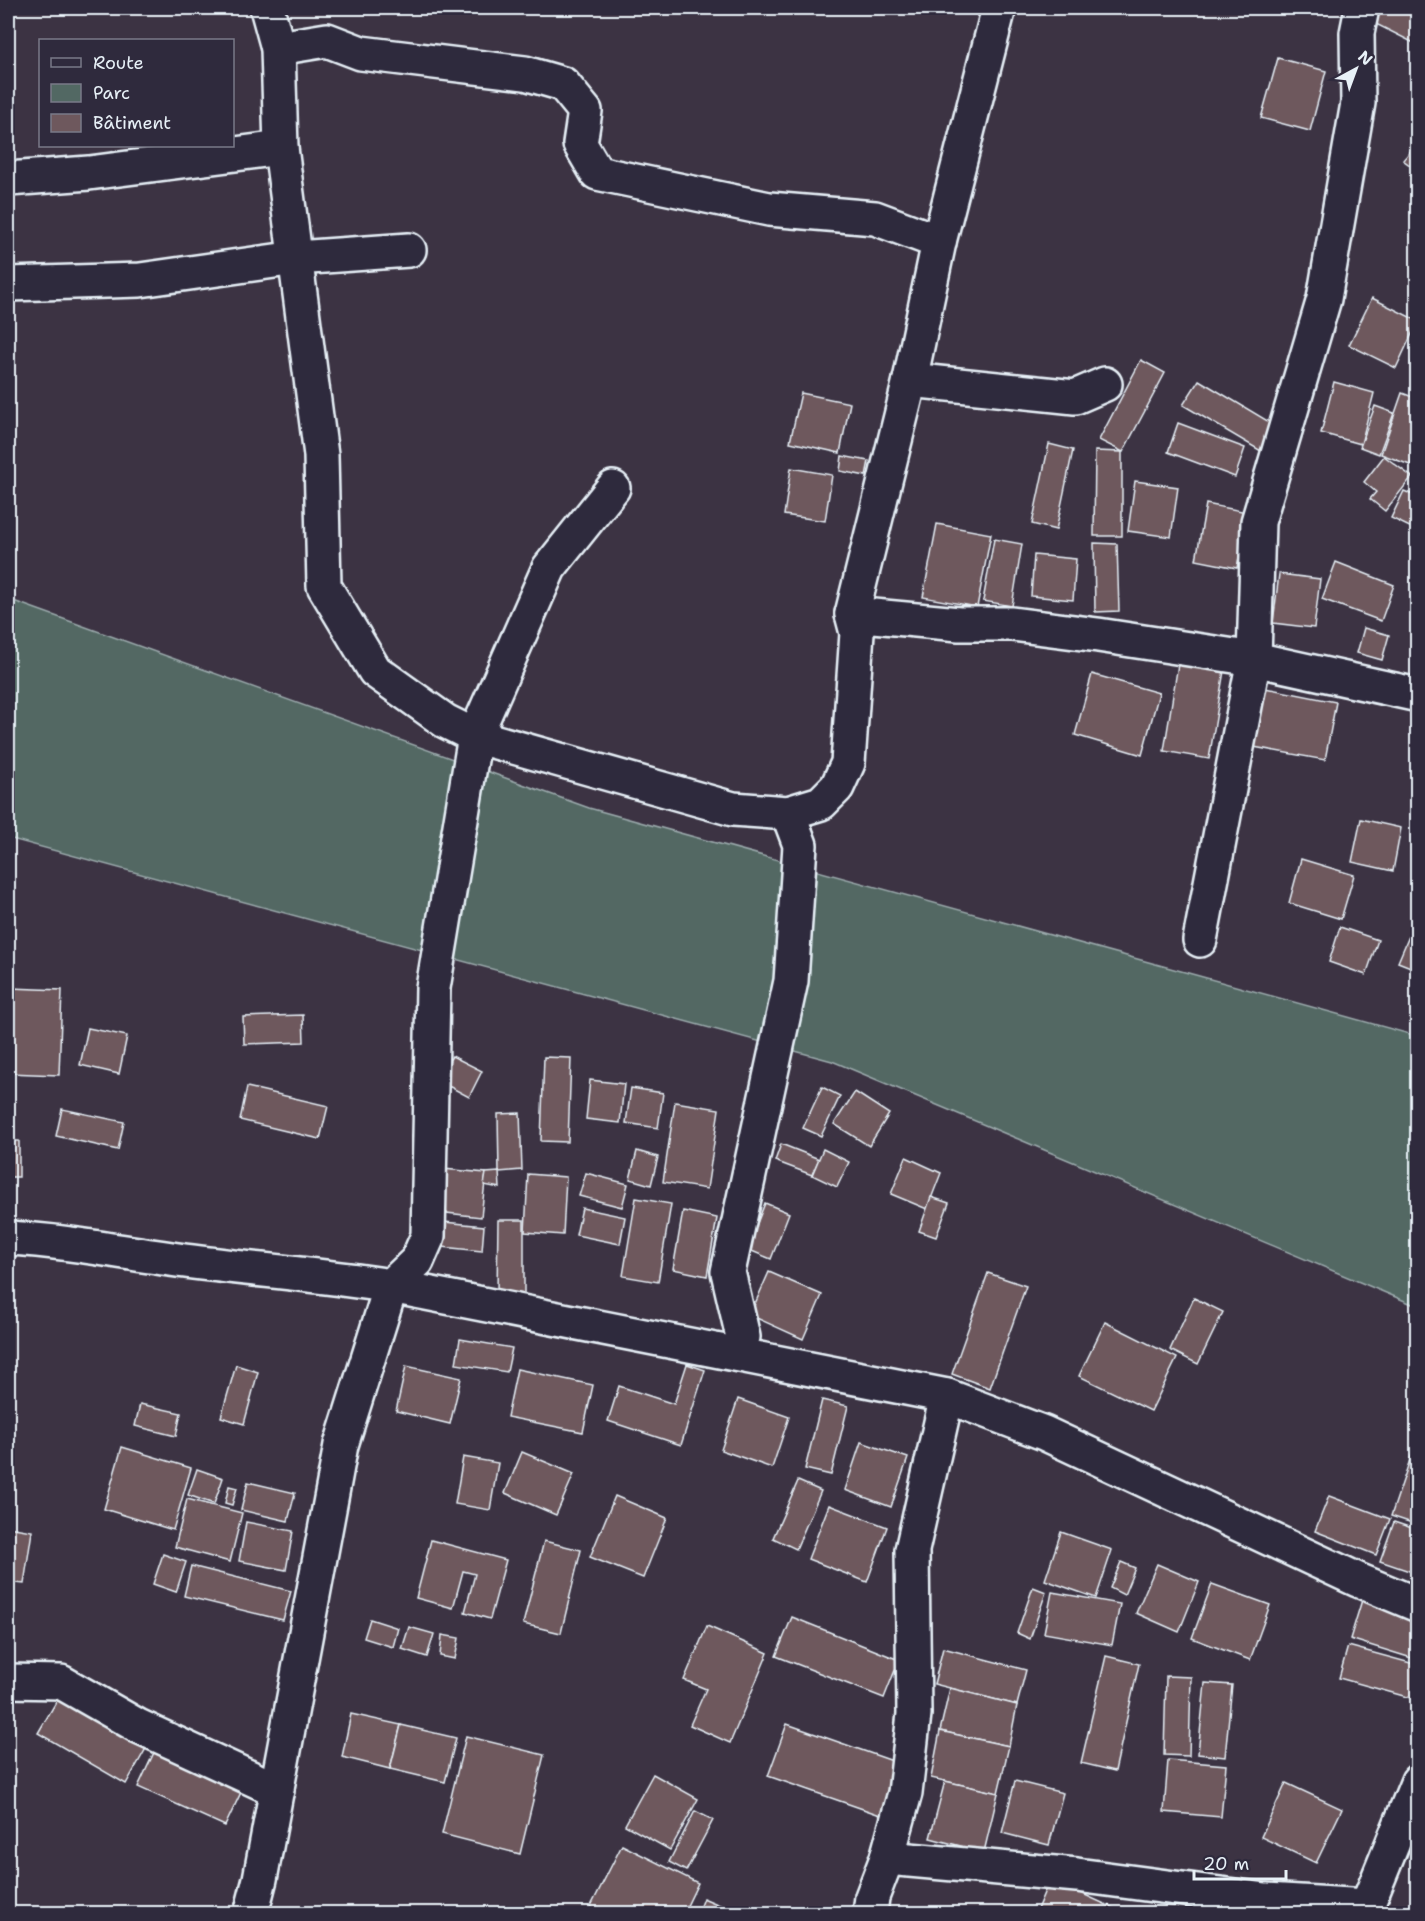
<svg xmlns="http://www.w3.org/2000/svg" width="1425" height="1921" viewBox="0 0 1425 1921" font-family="'Shantell Sans',sans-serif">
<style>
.green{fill:#526863;stroke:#9dacae;stroke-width:1.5}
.building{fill:#6e585d;stroke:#e8f1f8;stroke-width:1.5}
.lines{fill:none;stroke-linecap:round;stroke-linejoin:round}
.minor-casing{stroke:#e8f1f8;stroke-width:38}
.minor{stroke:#2f2a3d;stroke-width:33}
</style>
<rect width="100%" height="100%" fill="#3c3343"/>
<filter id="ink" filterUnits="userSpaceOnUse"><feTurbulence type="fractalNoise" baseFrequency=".0167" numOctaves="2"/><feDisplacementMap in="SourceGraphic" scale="12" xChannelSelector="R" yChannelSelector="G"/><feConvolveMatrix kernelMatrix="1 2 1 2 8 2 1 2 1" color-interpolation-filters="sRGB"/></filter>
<g filter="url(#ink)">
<!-- green -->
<polygon class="green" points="8,599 589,808 1417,1036 1417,1306 832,1061 8,838"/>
<!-- building -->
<g class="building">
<polygon points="1374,8 1418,8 1418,45 1368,20"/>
<polygon points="1278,58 1326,71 1310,131 1261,118"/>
<polygon points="1418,142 1418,171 1403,160"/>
<polygon points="1372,298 1418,321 1396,368 1349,345"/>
<polygon points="1418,346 1418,365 1411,363"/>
<polygon points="1141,360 1165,373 1123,452 1099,440"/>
<polygon points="1199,380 1281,429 1266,454 1183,405"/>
<polygon points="1334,382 1374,393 1361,444 1321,433"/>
<polygon points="801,393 850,403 840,453 790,442"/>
<polygon points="1402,393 1418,399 1418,445 1410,465 1381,454"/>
<polygon points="1375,406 1394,413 1379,454 1360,447"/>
<polygon points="1178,423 1245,448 1235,477 1168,452"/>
<polygon points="1049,444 1073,450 1056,530 1032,524"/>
<polygon points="1095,451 1122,452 1122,536 1094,536"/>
<polygon points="842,456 869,461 866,476 840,471"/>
<polygon points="1384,456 1412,477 1385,511 1370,499 1376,492 1364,482"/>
<polygon points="791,468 832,475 825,521 784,515"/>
<polygon points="1135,481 1178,487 1171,537 1128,531"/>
<polygon points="1404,491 1418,497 1418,531 1391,518"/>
<polygon points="1206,504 1247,512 1237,568 1196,560"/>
<polygon points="937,524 991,534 977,607 923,597"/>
<polygon points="994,539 1022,544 1012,606 983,601"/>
<polygon points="1094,543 1117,544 1119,611 1095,612"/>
<polygon points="1034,555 1076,559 1073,600 1031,596"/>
<polygon points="1336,562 1394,585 1381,621 1322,599"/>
<polygon points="1279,574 1320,579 1314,628 1273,623"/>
<polygon points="1364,628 1389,635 1382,660 1357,653"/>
<polygon points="1179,658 1225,665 1209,759 1164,751"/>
<polygon points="1092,674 1159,693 1142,755 1075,735"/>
<polygon points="1260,687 1336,702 1325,760 1248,746"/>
<polygon points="1361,819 1401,828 1393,871 1352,862"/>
<polygon points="1301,859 1354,875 1341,919 1289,903"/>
<polygon points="1418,915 1418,970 1398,962"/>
<polygon points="1340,927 1378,940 1366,975 1329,962"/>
<polygon points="10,988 62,990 59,1075 8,1073"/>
<polygon points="303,1015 304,1042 244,1044 243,1017"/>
<polygon points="88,1028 127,1036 119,1074 80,1065"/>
<polygon points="452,1056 482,1071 469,1097 439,1081"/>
<polygon points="544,1057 571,1058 568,1142 541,1141"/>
<polygon points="590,1080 624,1084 620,1123 586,1119"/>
<polygon points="247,1087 328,1106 320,1139 240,1120"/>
<polygon points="822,1087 840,1096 821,1136 803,1128"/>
<polygon points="631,1088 663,1093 658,1128 626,1123"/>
<polygon points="855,1092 889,1114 869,1146 834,1124"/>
<polygon points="675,1102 719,1109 707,1189 663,1182"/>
<polygon points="62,1109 124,1122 118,1150 56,1136"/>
<polygon points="520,1113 522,1170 499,1172 498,1114"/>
<rect x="8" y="1141" width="11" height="36"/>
<polygon points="781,1144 819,1159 812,1175 775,1161"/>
<polygon points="823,1149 849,1162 837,1187 812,1175"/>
<polygon points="637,1151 658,1157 651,1185 630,1179"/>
<polygon points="906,1157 941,1173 927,1209 891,1194"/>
<polygon points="443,1169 486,1173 481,1217 438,1212"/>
<polygon points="499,1172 500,1188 484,1185 486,1173"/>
<polygon points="586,1173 628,1184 622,1207 579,1196"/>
<polygon points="528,1174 566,1177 563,1235 525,1232"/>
<polygon points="931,1197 949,1203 936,1237 919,1231"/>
<polygon points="636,1198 671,1204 658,1282 623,1276"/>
<polygon points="765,1203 789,1213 771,1259 747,1249"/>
<polygon points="582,1208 625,1217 620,1244 576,1235"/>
<polygon points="683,1211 717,1218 707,1276 673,1269"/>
<polygon points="498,1220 524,1220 524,1294 497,1294"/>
<polygon points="434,1221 484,1226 482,1251 432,1246"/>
<polygon points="769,1272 822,1295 803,1339 750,1315"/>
<polygon points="988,1273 1026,1286 990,1388 952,1374"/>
<polygon points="1194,1298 1223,1312 1198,1364 1170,1350"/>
<polygon points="1105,1322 1177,1358 1151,1411 1079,1376"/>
<polygon points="460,1339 512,1348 507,1372 456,1364"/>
<polygon points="687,1364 705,1370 681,1445 608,1421 619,1386 674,1404"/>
<polygon points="236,1365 258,1372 244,1424 221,1417"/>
<polygon points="406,1366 461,1378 450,1424 396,1411"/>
<polygon points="517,1369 593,1385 583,1432 507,1417"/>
<polygon points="738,1399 789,1417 772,1468 721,1450"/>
<polygon points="822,1400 848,1406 831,1475 805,1469"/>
<polygon points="140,1404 181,1413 176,1436 135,1426"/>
<polygon points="1418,1436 1418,1525 1391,1516"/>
<polygon points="861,1442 908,1458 891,1507 845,1490"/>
<polygon points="122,1447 191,1468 173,1530 104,1509"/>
<polygon points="522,1452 574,1474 556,1515 505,1493"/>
<polygon points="463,1457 498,1463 490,1510 455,1504"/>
<polygon points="197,1469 223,1478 214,1504 188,1495"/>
<polygon points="798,1481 821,1491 796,1549 773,1538"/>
<polygon points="248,1482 295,1493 288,1521 241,1510"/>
<polygon points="229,1486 237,1488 232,1505 225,1503"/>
<polygon points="615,1496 667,1518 643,1578 590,1557"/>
<polygon points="1329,1496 1390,1519 1376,1555 1315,1531"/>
<polygon points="187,1499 242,1513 230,1562 175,1547"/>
<polygon points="829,1505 887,1527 867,1582 808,1559"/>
<polygon points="246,1522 293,1531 286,1570 239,1561"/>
<polygon points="1394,1522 1418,1530 1418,1574 1380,1561"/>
<polygon points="8,1527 32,1531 24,1584 8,1582"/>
<polygon points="1061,1532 1112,1550 1096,1598 1045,1580"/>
<polygon points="431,1540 506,1560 490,1619 465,1612 475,1574 463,1571 453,1608 416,1598"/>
<polygon points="544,1541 581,1550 561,1633 523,1624"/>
<polygon points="163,1554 186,1562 176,1592 153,1584"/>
<polygon points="1121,1562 1135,1568 1124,1595 1110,1588"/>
<polygon points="1157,1564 1199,1582 1179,1632 1136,1613"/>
<polygon points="191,1566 291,1591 283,1620 184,1596"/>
<polygon points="1212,1584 1270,1605 1250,1660 1192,1638"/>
<polygon points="1033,1587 1046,1592 1030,1639 1017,1633"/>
<polygon points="1052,1592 1120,1604 1112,1645 1044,1633"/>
<polygon points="1362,1600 1418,1617 1418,1660 1350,1639"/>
<polygon points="792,1617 899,1660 884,1698 776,1656"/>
<polygon points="370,1619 398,1628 393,1647 364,1638"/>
<polygon points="707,1626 768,1653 730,1743 690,1725 706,1689 684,1680"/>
<polygon points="409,1627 434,1634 427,1657 402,1649"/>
<polygon points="442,1635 459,1638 455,1659 440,1656"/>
<polygon points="1348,1646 1418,1665 1418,1700 1339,1678"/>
<polygon points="943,1648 1026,1670 1017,1705 934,1684"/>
<polygon points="1106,1656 1139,1664 1115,1771 1081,1763"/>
<polygon points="1166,1676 1191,1677 1189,1756 1164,1755"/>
<polygon points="1205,1683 1232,1685 1225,1757 1198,1754"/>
<polygon points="950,1688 1017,1705 1009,1746 940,1731"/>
<polygon points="62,1692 149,1743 126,1784 38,1733"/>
<polygon points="351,1714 401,1725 390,1769 342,1757"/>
<polygon points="787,1724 904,1765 886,1817 768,1776"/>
<polygon points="401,1725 456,1738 445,1782 390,1769"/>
<polygon points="940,1731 1009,1746 998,1793 931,1778"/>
<polygon points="466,1736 544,1755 520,1854 442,1834"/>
<polygon points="157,1746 244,1786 225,1826 138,1787"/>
<polygon points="1168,1760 1226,1765 1221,1817 1164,1812"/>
<polygon points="653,1774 698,1799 670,1850 625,1825"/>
<polygon points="945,1781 998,1793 984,1852 930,1838"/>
<polygon points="1015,1781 1063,1793 1049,1845 1002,1833"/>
<polygon points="1286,1783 1342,1809 1316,1863 1261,1837"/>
<polygon points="695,1811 713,1820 686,1871 669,1862"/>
<polygon points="622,1845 698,1883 683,1914 596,1914 589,1910"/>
<polygon points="1050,1879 1120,1911 1118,1914 1035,1914"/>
<polygon points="703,1898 741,1914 697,1914"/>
</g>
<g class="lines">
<defs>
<g id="minor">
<polyline points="267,8 278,48 281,148 321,455 324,586 375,671 445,721 475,736 733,809 788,813 821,803 837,787 848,763 857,633 852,614 910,380 939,242 999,8"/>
<polyline points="278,48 327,40 361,53 525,73 563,84 585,111 580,144 597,173 769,209 875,218 939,242"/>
<polyline points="8,179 89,173 281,148"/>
<polyline points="8,284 140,280 296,258 409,250"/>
<polyline points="910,380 1075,397 1105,384"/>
<polyline points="852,614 959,624 1012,624 1098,635 1254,659 1418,695"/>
<polyline points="1200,940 1254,659 1258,522 1324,299 1358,103 1357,33 1362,8"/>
<path d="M 8,1238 C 67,1241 126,1253 185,1261 C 254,1270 323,1275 391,1286 L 947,1396 L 1044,1433 L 1358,1580 L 1418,1605"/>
<polyline points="736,1353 743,1337 728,1272 791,981 800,845 788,813"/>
<polyline points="8,1681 61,1682 138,1726 277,1790"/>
<polyline points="887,1858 1077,1875 1266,1900 1367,1906 1418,1781"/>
<polyline points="251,1914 260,1879 341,1445 391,1286 417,1261 428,1236 433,988 475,736 549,568 613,488"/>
<polyline points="870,1914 872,1897 887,1858 905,1793 914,1714 912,1550 947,1396"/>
</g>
</defs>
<!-- minor casing -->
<use href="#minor" class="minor-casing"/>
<!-- minor -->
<use href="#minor" class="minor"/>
</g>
</g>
<!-- margin -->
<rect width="1425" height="1921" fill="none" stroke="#2f2a3d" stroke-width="30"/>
<rect x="15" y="15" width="1395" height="1891" fill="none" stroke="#e8f1f8" stroke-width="2" filter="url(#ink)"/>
<!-- legend -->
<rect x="39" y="39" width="195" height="108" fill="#2f2a3d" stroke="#797a88" stroke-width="1.5"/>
<rect x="51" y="58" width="30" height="9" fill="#2f2a3d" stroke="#797a88" stroke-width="1.5"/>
<text x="93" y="69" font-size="18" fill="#e8f1f8">Route</text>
<rect x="51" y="84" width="30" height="18" fill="#526863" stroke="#797a88" stroke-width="1.5"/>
<text x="93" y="99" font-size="18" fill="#e8f1f8">Parc</text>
<rect x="51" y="114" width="30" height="18" fill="#6e585d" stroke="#797a88" stroke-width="1.5"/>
<text x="93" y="129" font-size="18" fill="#e8f1f8">Bâtiment</text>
<!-- north arrow -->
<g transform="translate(1356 69) rotate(41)" stroke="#2f2a3d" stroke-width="4.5" paint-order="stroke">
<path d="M0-4.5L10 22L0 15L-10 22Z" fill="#e8f1f8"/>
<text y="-9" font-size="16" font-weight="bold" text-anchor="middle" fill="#e8f1f8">N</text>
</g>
<!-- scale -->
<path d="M1194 1870v9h92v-9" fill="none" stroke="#e8f1f8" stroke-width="3"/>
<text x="1203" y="1870" font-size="18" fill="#e8f1f8" stroke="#2f2a3d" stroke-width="4.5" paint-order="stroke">20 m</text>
</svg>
